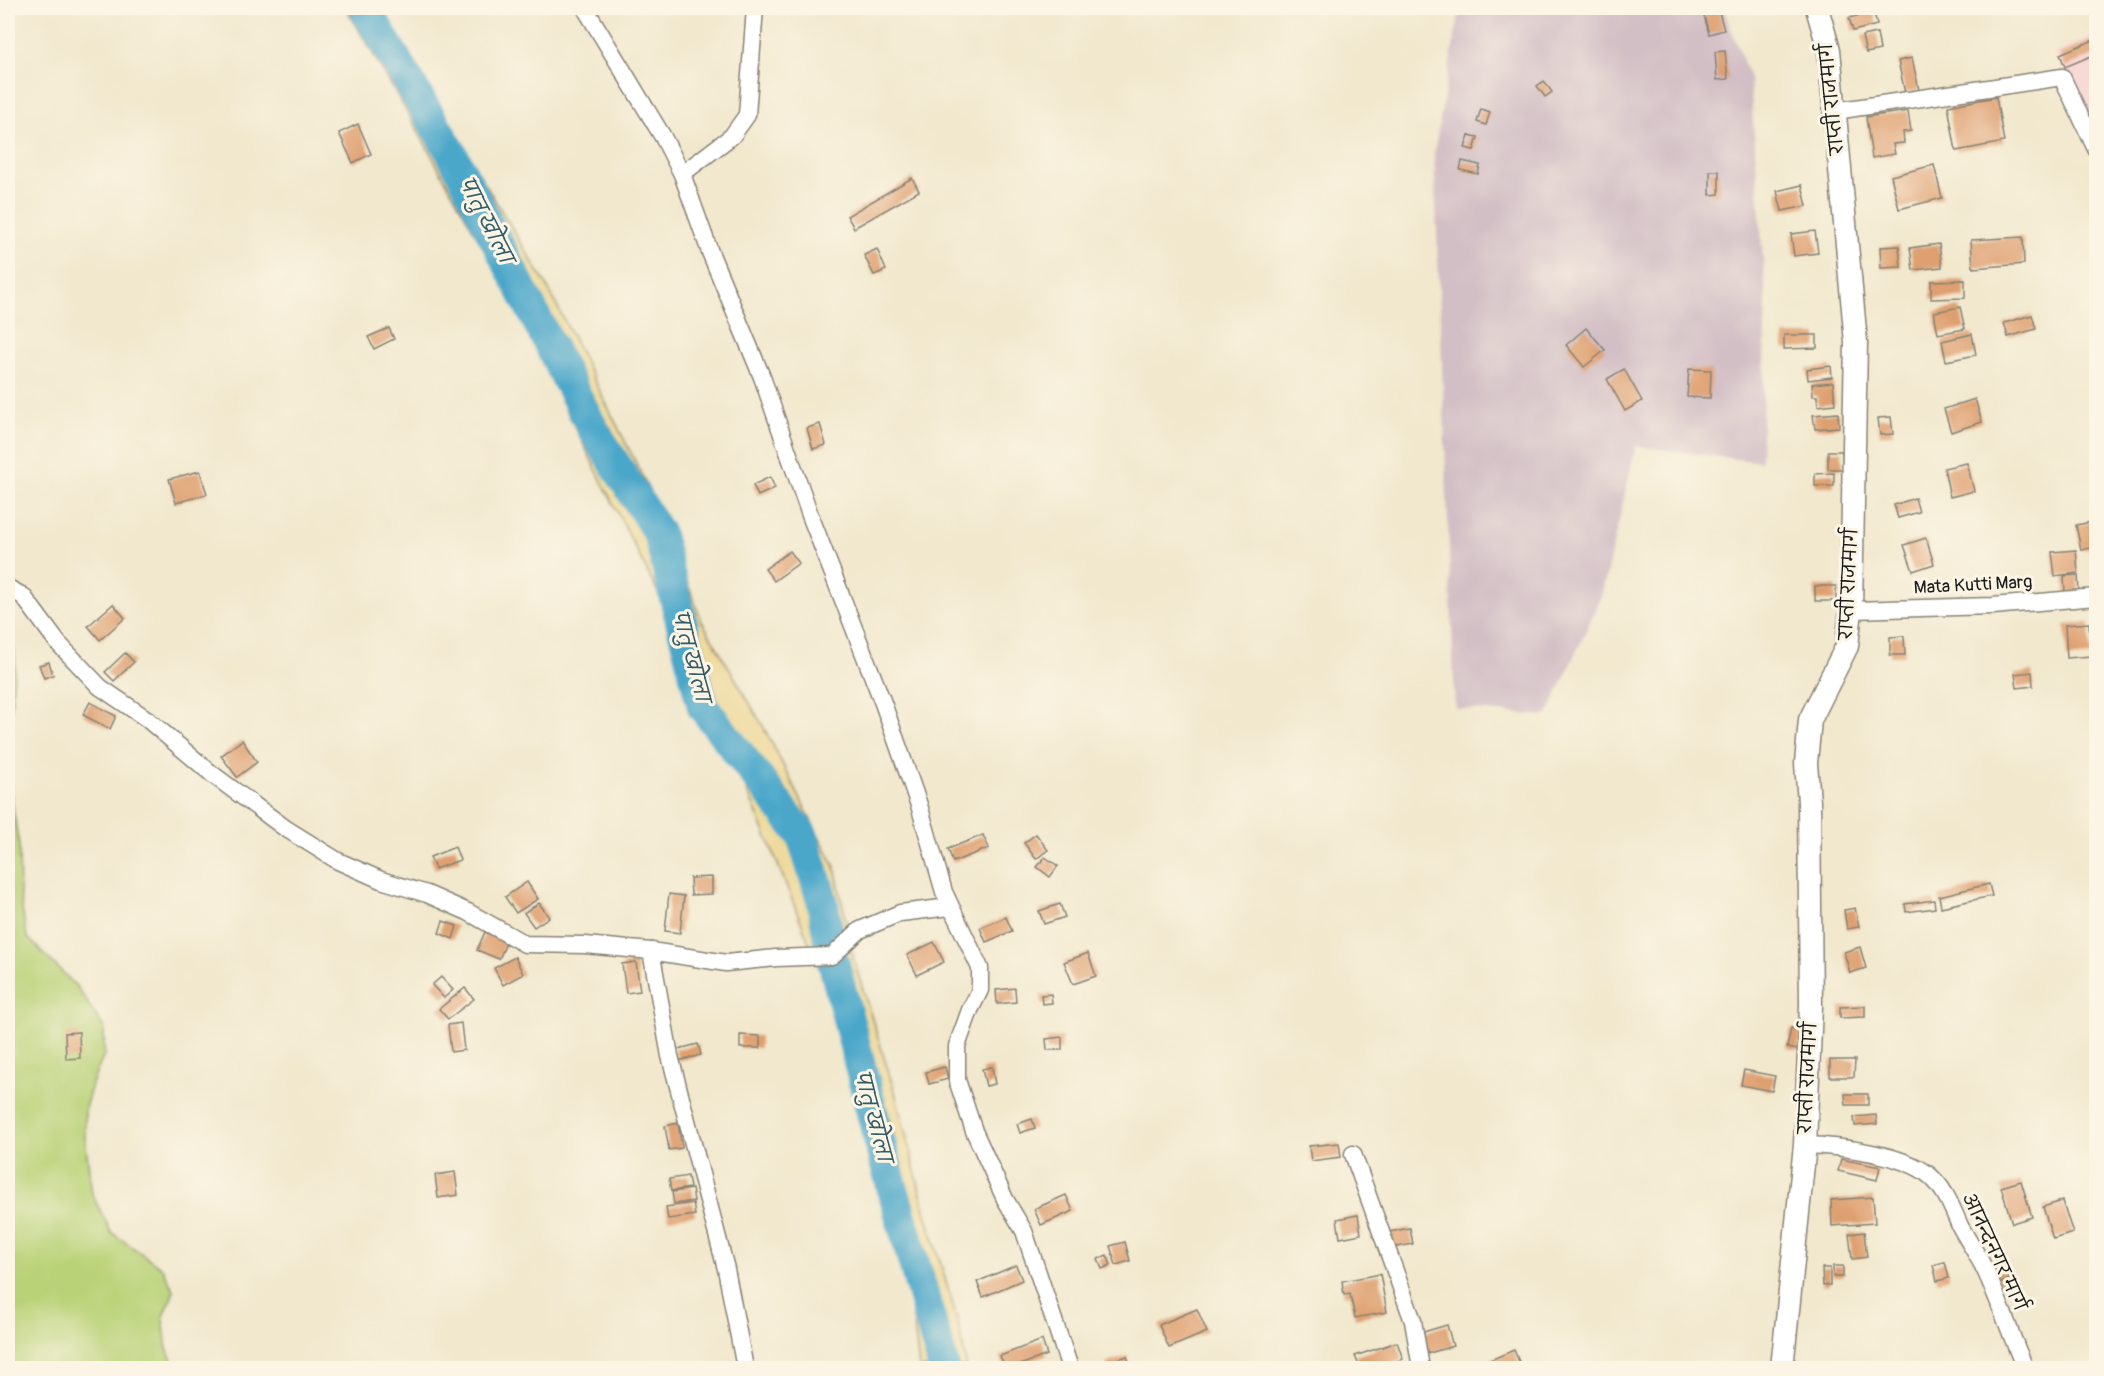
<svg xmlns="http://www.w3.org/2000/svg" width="2104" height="1376" viewBox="0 0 2104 1376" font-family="Pangolin,'Playpen Sans Deva',sans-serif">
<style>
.built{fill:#f7d0cf}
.industrial{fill:#d2bec5}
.green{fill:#b9d277;stroke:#6a774a;stroke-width:1.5}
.sand{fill:#eeda9e;stroke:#857b5d;stroke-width:1.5}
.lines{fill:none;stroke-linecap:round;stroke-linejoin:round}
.river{stroke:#4ca7ca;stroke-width:32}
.building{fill:#dfa071}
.minor-casing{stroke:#868274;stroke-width:19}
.major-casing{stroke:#868274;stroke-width:25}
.minor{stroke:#fff;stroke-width:16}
.major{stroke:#fff;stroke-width:22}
.labels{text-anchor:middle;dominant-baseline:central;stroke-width:6;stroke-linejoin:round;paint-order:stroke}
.street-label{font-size:18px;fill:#1c1c1c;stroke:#fcf5e5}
.water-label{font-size:20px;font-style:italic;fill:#325b6a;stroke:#fcf5e5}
</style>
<rect width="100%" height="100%" fill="#fcf5e5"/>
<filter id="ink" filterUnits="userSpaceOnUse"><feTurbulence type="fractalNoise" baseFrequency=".0167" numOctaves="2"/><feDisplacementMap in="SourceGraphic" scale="12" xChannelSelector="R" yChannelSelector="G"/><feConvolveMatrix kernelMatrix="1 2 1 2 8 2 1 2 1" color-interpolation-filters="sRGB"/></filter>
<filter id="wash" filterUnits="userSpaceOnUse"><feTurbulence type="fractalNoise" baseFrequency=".008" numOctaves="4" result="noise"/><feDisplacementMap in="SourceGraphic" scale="24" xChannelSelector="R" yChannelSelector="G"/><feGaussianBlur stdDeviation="1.35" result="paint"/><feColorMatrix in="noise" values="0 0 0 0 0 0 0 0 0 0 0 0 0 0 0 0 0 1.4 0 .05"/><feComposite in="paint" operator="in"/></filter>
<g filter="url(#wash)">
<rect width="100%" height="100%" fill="#f1e8cd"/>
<!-- built -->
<polygon class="built" points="2096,35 2096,138 2055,53"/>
<!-- industrial -->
<polygon class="industrial" points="1460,8 1723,8 1750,79 1766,300 1761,462 1636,446 1601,597 1547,716 1455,708 1434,153"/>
<!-- green -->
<g class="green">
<polygon points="8,643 14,649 15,664 8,740"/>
<polygon points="8,780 19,845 20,898 27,937 77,987 104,1028 104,1055 93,1081 85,1108 85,1138 92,1194 111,1232 162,1268 174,1291 163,1319 167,1349 176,1368 8,1368"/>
</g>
<!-- sand -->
<polygon class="sand" points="346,8 382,8 392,30 547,286 666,523 701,620 763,726 835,867 854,961 896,1096 926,1214 957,1319 967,1368 919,1368 911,1300 868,1154 824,980 771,847 745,786 698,722 683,687 659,595 500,278 419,133"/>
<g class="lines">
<!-- river -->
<polyline class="river" points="365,8 452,154 593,429 659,534 703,707 802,835 822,900 832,956 882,1151 944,1368"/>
</g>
<g id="blocks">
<!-- building -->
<g class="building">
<polygon points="1718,8 1724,30 1709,34 1703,12"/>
<polygon points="1874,12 1877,25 1853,31 1849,18"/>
<polygon points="1877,33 1880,50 1866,53 1862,36"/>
<polygon points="2096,39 2096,54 2065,67 2060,54"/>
<polygon points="1725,51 1728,79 1717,80 1715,52"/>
<polygon points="1912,58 1919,90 1905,93 1898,61"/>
<polygon points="1544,81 1552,92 1545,97 1537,86"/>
<polygon points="1996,97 2004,142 1956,151 1948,106"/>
<polygon points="1481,109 1490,112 1486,125 1477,122"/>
<polygon points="1908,111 1911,131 1903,132 1904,143 1893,144 1895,154 1872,158 1866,117"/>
<polygon points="358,124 371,154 353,163 339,133"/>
<polygon points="1469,135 1478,137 1474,150 1465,148"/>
<polygon points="1462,161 1480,165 1478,174 1460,170"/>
<polygon points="1934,165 1942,198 1899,209 1891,176"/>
<polygon points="1710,171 1719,171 1719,194 1710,195"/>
<polygon points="912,178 919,191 854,228 847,216"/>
<polygon points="1802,185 1807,206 1782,211 1777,191"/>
<polygon points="1815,231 1818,253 1794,256 1791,234"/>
<polygon points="2023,237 2024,264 1973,268 1971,240"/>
<polygon points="1939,244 1942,267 1913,270 1910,248"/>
<polygon points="1899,246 1901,267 1881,268 1880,247"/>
<polygon points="877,249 886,270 874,275 864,255"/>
<polygon points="1965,280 1965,298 1931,299 1931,281"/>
<polygon points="1960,307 1965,329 1938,334 1934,312"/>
<polygon points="2032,315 2036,329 2008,337 2004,323"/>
<polygon points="389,328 394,339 374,349 368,337"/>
<polygon points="1586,328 1605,350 1584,367 1566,345"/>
<polygon points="1972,334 1976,355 1946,361 1942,341"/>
<polygon points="1784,335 1817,335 1817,348 1784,349"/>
<polygon points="1831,366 1832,377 1808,380 1807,369"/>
<polygon points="1624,369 1642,401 1625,411 1607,379"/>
<polygon points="1689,369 1711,370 1710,398 1687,397"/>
<polygon points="1833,382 1835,404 1818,406 1817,396 1813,396 1812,384"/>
<polygon points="1975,399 1982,422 1951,432 1944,409"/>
<polygon points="1838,413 1839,427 1815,429 1813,415"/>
<polygon points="1891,417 1893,434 1880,435 1878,418"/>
<polygon points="820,424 826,445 813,449 807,428"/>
<polygon points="1828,451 1842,451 1843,469 1828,469"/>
<polygon points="1967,463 1974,491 1950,497 1944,468"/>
<polygon points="200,471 207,494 176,503 169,479"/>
<polygon points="1834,473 1834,486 1815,486 1815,474"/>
<polygon points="770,477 775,488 758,496 753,485"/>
<polygon points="1915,498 1919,512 1898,518 1894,505"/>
<polygon points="2096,521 2096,532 2093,532 2095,547 2081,550 2076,525"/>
<polygon points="1926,538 1934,564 1913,571 1904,545"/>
<polygon points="2076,550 2078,573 2055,576 2052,552"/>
<polygon points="790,551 799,563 774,581 765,569"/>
<polygon points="2078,575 2079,593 2065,594 2064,576"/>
<rect x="1815" y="586" width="21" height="15"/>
<polygon points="113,604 125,618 100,640 88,626"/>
<polygon points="2089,623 2091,656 2067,658 2065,625"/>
<polygon points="1904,636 1905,655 1890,655 1890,637"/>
<polygon points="125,653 134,662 114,681 105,672"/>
<polygon points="49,662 53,675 44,678 39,665"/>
<polygon points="2032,672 2033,686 2017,688 2015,674"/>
<polygon points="90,702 116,716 110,729 83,715"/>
<polygon points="242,740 257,762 237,777 221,756"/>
<polygon points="1036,834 1048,850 1036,859 1024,843"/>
<polygon points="983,835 989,848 953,862 948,849"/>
<polygon points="455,847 460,860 435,869 430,857"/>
<polygon points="1045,857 1058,866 1050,877 1037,867"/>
<polygon points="712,877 712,894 691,895 690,878"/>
<polygon points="527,882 538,899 516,913 505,897"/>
<polygon points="1989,884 1992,896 1941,907 1939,896"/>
<polygon points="669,894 684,896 680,933 665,931"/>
<polygon points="1934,900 1935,908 1906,912 1905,904"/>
<polygon points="539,903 549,917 534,927 524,913"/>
<polygon points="1060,904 1065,917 1044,924 1039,911"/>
<polygon points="1855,908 1859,927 1847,929 1844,910"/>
<polygon points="1006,917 1012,931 986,942 980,928"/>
<polygon points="443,921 457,926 453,939 439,933"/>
<polygon points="485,932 507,941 499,959 477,950"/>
<polygon points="934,942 944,962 917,975 907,955"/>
<polygon points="1860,947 1866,968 1850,973 1844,952"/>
<polygon points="1088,953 1096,976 1073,984 1064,962"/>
<polygon points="515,957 523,974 503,985 494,968"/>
<polygon points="636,962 640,991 626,993 622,964"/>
<polygon points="441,977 453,990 444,998 432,985"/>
<polygon points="465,988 474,999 448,1019 439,1009"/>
<polygon points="1015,988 1016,1002 997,1004 996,990"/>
<polygon points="1051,994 1052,1003 1042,1004 1041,995"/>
<polygon points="1865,1006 1865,1017 1840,1018 1840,1007"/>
<polygon points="461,1023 464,1050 451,1052 448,1025"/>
<polygon points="1791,1028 1802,1030 1798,1050 1787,1048"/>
<polygon points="79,1032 80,1058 66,1059 65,1033"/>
<polygon points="740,1035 760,1036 760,1048 740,1048"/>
<polygon points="1062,1037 1062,1050 1047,1050 1046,1039"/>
<polygon points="698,1044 701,1055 678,1061 675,1050"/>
<polygon points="1830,1060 1855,1060 1854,1077 1830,1077"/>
<polygon points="945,1067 948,1079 929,1084 926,1072"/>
<polygon points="992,1067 995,1084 986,1086 982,1069"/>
<polygon points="1744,1070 1775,1076 1772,1091 1741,1085"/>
<polygon points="1845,1094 1868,1094 1868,1105 1846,1105"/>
<polygon points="1876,1115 1877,1124 1855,1126 1854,1117"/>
<polygon points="1032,1119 1035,1128 1020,1133 1017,1124"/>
<polygon points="678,1123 682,1148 669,1150 665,1126"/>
<polygon points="1339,1143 1341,1157 1311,1161 1309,1146"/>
<polygon points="1841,1159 1880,1167 1877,1180 1838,1171"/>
<polygon points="455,1172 458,1195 438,1198 435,1175"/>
<polygon points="688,1176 690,1188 671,1191 669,1179"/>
<polygon points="2021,1181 2032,1217 2012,1223 2001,1187"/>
<polygon points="692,1189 694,1201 674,1204 672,1192"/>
<polygon points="1066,1195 1073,1211 1041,1225 1034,1209"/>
<polygon points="1873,1197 1875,1223 1832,1226 1831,1200"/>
<polygon points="2062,1201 2073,1233 2053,1239 2043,1207"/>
<polygon points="693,1203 695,1215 668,1219 666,1207"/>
<polygon points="1358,1215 1361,1234 1340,1238 1337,1219"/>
<polygon points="1410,1228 1413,1244 1392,1248 1389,1232"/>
<polygon points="1864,1232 1867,1257 1852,1259 1849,1234"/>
<polygon points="1125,1242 1130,1261 1116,1265 1110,1246"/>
<polygon points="1107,1255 1111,1265 1102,1269 1098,1259"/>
<polygon points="2004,1261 2012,1278 1999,1284 1991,1267"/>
<polygon points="1945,1262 1949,1278 1937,1281 1933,1265"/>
<polygon points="1016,1265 1022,1280 983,1297 977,1282"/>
<rect x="1833" y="1266" width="10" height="11"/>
<polygon points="1822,1268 1830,1268 1830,1285 1823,1286"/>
<polygon points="1380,1274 1387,1312 1355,1318 1350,1294 1344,1295 1342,1281"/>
<polygon points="1197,1309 1207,1332 1169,1348 1159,1325"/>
<polygon points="1447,1325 1453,1346 1426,1354 1420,1333"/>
<polygon points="1042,1340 1047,1355 1012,1368 1005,1368 1000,1356"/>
<polygon points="1397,1342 1403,1359 1376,1368 1360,1368 1355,1356"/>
<polygon points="1514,1350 1521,1366 1516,1368 1471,1368"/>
<polygon points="1127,1356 1131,1368 1108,1368 1106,1363"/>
</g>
</g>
</g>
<g filter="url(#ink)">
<use href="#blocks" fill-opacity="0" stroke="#868274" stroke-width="1.5"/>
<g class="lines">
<defs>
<g id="minor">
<polyline points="585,8 663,137 682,174 710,252 762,377 810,515 883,703 919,805 944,892 980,968 980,990 970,1010 957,1046 957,1080 974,1131 1005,1199 1024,1231 1070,1368"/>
<polyline points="1835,111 2062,77 2096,149"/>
<polyline points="682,174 732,136 747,115 755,8"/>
<polyline points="8,588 23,596 58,643 100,687 147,719 212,774 285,828 338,861 381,880 427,894 468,912 525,944 585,945 651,951 670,1056 726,1269 745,1368"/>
<polyline points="1851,610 1993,606 2096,597"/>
<polyline points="651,951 726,963 776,958 832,956 860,930 900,913 950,907"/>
<path d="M 1805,1145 C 1839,1146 1903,1154 1929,1175 C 1945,1188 1952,1208 1960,1226 C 1968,1241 1978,1255 1985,1270 C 2000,1302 2011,1336 2025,1368"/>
<polyline points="1353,1154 1413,1321 1421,1368"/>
</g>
<polyline id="major" points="1782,1368 1805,1145 1811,1006 1809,802 1806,763 1810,720 1847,646 1851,610 1856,342 1829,50 1817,8"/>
</defs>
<!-- minor casing -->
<use href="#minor" class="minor-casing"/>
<!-- major casing -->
<use href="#major" class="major-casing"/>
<!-- minor -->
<use href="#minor" class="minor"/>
<!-- major -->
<use href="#major" class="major"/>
</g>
</g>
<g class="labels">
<!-- street labels -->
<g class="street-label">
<text transform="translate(1832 99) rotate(-96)">राप्ती राजमार्ग</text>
<text transform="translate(1849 584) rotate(-87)">राप्ती राजमार्ग</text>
<text transform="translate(1973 585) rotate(-3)">Mata Kutti Marg</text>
<text transform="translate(1808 1078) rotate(-87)">राप्ती राजमार्ग</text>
<text transform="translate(1994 1252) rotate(65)">आनन्दनगर मार्ग</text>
</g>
<!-- water labels -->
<g class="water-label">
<text transform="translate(486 220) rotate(63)">पातु खोला</text>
<text transform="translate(691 656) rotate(75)">पातु खोला</text>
<text transform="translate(873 1116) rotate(75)">पातु खोला</text>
</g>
</g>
<!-- margin -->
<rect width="2104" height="1376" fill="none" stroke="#fcf5e5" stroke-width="30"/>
</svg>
